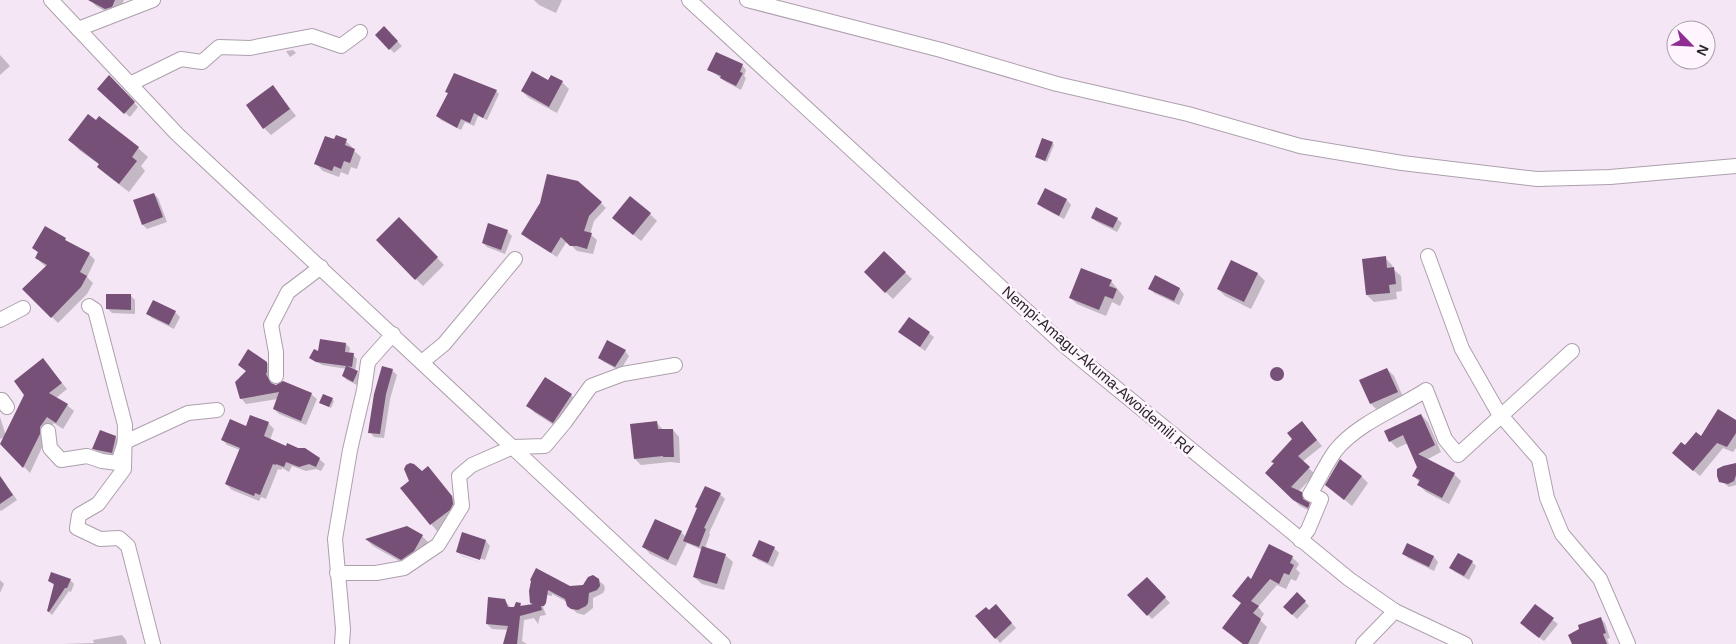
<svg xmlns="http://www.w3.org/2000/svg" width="1736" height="644" viewBox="0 0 1736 644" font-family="Arial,sans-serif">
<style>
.shadow{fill:#0003}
.building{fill:#775078}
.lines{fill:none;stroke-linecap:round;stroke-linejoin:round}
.minor-casing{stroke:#ada0ad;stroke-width:16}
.minor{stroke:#fff;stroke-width:14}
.labels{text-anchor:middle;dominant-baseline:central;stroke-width:5;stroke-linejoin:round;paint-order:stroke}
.street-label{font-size:15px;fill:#282328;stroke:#fef5fe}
</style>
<rect width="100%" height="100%" fill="#f4e6f4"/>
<!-- shadow -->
<g class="shadow">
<polygon points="90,0 124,0 118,13 112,15 96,6"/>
<polygon points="534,0 562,0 556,13 539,5"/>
<polygon points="384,28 402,46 394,53 377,35"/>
<polygon points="293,50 296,53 290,57 286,51"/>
<polygon points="0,55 10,66 0,75"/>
<polygon points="742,65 746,70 744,76 746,78 741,90 726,82 709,69"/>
<polygon points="109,76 138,107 130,117 103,93"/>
<polygon points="551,77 562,82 569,89 557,113 529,98 522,91 549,81"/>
<polygon points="273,86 296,116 271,135 264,128"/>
<polygon points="496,91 499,94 487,120 478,116 474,126 465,122 461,130 441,120 437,116 449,94 447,92"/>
<polygon points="70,140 138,148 148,157 141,166 145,171 129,192 108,176 98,167 100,165 79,150"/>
<polygon points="346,141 353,148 353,150 361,157 357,169 351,167 348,175 341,172 339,177 323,171 316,164"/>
<polygon points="1052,143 1054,145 1047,162 1039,158"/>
<polygon points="1045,190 1067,200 1071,205 1064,219 1043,208 1038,204"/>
<polygon points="154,194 158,198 167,222 147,229 143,225"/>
<polygon points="601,203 606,208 594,221 590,234 597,240 593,254 577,251 567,241 557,257 528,239 522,234"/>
<polygon points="650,214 657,221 641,241 613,218"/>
<polygon points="399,218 444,265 423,286 377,240"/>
<polygon points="1092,218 1117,219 1122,223 1117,232 1097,222"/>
<polygon points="45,228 89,254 95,260 87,277 93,283 87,294 58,323 24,289 46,267 36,258 39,253 33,248"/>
<polygon points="507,231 512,236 505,254 487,247 483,243"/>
<polygon points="884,253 912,279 893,299 865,272"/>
<polygon points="1385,258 1392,265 1393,269 1401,276 1402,291 1396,292 1397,299 1374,302 1367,295"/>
<polygon points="1232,261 1258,274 1265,281 1251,309 1225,296 1218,289"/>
<polygon points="1155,277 1180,289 1184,294 1179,305 1154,293 1150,288"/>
<polygon points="1111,281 1124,297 1120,306 1112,302 1106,316 1077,304 1070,297"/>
<polygon points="131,296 135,300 135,314 112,313 108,309"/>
<polygon points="175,312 180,317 174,329 152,318 148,314"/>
<polygon points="909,319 934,337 925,351 900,332"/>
<polygon points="346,344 350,348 349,354 353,355 357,359 355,371 361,376 357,385 347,380 343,376 347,369 322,365 311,358 319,353"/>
<polygon points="625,351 629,356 620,371 604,362 599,358"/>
<polygon points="43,360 67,389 56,398 67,405 74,411 63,429 54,423 46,434 45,441 30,473 2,444 5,437 0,439 0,417 6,436"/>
<polygon points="266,362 272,368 272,378 270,380 273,385 311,394 317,399 306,425 279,414 274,409 278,399 246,404 241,398 247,372 239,365"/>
<circle cx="1278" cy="375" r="6"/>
<polygon points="1387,369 1394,376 1404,399 1378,411 1371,404"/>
<polygon points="392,370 397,375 390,399 384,438 374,437 370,432"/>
<polygon points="571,395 578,402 560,429 535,413 528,406"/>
<polygon points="332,399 334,401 331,408 321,403"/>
<polygon points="1421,415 1428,422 1441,452 1426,460 1454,474 1461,481 1449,504 1426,492 1419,485 1420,483 1414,476 1418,467 1408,443 1397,448 1390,441"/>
<polygon points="1736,421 1736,448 1733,452 1723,448 1700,476 1679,458 1685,447"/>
<polygon points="1302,422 1322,446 1302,462 1315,474 1298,492 1307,499 1308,504 1315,510 1314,513 1300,506 1266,473 1275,464 1273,462 1294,439"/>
<polygon points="268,423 274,429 270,440 319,459 325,464 321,471 316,469 306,471 292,466 289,472 282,468 281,470 278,469 266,499 261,497 259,501 232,490 226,484 240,450 227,445 222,439 247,428"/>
<polygon points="657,423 663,430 673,430 679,437 680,463 670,462 641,465 635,459"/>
<polygon points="115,437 120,442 116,457 98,453 94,448"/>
<polygon points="1736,464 1736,485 1729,487 1721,481"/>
<polygon points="428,467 458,504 456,516 437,531 431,524 410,481"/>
<polygon points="0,476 17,500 1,511 0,510"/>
<polygon points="1361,476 1368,483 1352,506 1327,485"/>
<polygon points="720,494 725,499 709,533 710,534 705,548 725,555 733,562 724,590 702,584 694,577 702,550 687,543 676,566 650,554 643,546 681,532 686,537"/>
<polygon points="463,534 486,541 490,546 485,560 461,552 461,555 484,564 462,556 457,551"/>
<polygon points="422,536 429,543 408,566 373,546 367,540"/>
<polygon points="1408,544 1434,557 1438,562 1434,571 1408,558 1403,553"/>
<polygon points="774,548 779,553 773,567 758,560 753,555"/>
<polygon points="1292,557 1299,564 1296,569 1300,573 1296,581 1291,579 1286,589 1277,585 1258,607 1264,614 1260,620 1267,627 1258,644 1243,644 1224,628 1242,604 1252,581"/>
<polygon points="1472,562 1476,566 1469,580 1455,572 1451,568"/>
<polygon points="1147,578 1170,603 1152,619 1129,595"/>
<polygon points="0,580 4,584 0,593"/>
<polygon points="70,580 74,584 71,592 69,591 52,615 48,611 55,586 49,581"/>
<polygon points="598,580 604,585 605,589 603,593 593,598 593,608 584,615 577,613 568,605 567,602 552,594 552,596 547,595 543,607 546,615 540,616 538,624 534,618 524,620 522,641 527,644 504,644 509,630 492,629 487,624 504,600 511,608 515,608 520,604 523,607 532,605 530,591 584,586"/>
<polygon points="1297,594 1309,606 1297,619 1285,607"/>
<polygon points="1535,606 1558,624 1544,641 1526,628"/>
<polygon points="1000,610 1016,628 1000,643 996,638 989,611"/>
<polygon points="1600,618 1605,623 1610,638 1607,639 1609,644 1574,644"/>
<polygon points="122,635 126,640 127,644 62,644 94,643 93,640"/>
</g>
<!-- building -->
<g class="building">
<polygon points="88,0 115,0 112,7 105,9"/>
<polygon points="384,26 398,41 389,50 375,35"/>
<polygon points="716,52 743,64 740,72 743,73 736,86 720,78 721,76 707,70"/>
<polygon points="532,71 548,80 551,75 563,81 549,107 521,91"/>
<polygon points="454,73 497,90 483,118 474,113 470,123 461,119 457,128 436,116 448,93 445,92"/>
<polygon points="109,75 135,102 124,114 97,89"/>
<polygon points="273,85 290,109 263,129 246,105"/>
<polygon points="88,114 96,120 99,116 139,147 132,157 137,161 119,184 97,167 99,164 68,140"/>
<polygon points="336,135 347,139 345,145 355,149 350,163 344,161 341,169 334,166 332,171 314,164 325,136 334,139"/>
<polygon points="1042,138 1053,142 1045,161 1035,157"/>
<polygon points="547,174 578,181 602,202 589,216 584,231 592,233 587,249 577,246 570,246 561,237 551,253 521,234 540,203"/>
<polygon points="1045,188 1067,199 1059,216 1037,204"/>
<polygon points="154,193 163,217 142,225 133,200"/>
<polygon points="630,196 651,213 633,235 612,218"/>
<polygon points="1096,207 1118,218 1113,228 1091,218"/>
<polygon points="399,217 438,257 415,280 376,240"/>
<polygon points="488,223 508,230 501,250 482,243"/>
<polygon points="45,226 66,238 65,240 90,253 80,272 87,276 81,287 51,318 22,289 47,265 35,258 38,252 32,248"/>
<polygon points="884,251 906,272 885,293 864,272"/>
<polygon points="1386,256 1387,268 1394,267 1396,284 1389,285 1390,293 1366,295 1362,259"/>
<polygon points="1231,260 1258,273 1244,302 1217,289"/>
<polygon points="1081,268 1112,280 1109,286 1117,289 1113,299 1105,296 1099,310 1069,298"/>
<polygon points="1155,275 1180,288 1174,301 1148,289"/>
<polygon points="106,294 131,294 131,310 106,309"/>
<polygon points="153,300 176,311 169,325 146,314"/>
<polygon points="909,317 930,332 920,347 898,332"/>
<polygon points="320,339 346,343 345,352 354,353 352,367 347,366 358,371 353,382 342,376 346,366 316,362 309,358 314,349 318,351"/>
<polygon points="607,340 626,350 615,367 598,358"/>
<polygon points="248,349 267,362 267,372 266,374 271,383 276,385 283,381 312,393 301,421 273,409 279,392 240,399 235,382 246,371 238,365"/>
<polygon points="43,358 62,383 49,393 68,404 56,423 47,417 40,427 40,434 23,468 0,444 24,395 14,381"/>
<polygon points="382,366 393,369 386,394 380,434 368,433 374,394"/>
<circle cx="1277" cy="374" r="7"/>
<polygon points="1387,368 1398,392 1370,404 1359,380"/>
<polygon points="545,377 572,394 553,423 526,406"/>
<polygon points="323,394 333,398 329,407 319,403"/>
<polygon points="1718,409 1736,420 1736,433 1727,447 1717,443 1693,471 1672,453 1681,442 1685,445 1696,432 1701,436"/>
<polygon points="1421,414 1435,445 1418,454 1455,473 1442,498 1417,485 1420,480 1412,476 1417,467 1403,435 1389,442 1384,431"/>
<polygon points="250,415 269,422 264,436 286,446 287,443 298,448 305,448 320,458 316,467 309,464 299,467 286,462 284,467 276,464 276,465 273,464 260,495 255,493 254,496 225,484 240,448 221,440 230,419 246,426"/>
<polygon points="657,421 658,429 673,429 674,457 663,457 663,456 634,459 630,424"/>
<polygon points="1302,421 1317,440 1298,456 1310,467 1291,487 1302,492 1303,499 1310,503 1308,508 1293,500 1265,473 1274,463 1271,462 1292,439 1287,433"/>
<polygon points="100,430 116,436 112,453 92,449"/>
<polygon points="1340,459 1362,476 1344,500 1325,485"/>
<polygon points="410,463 414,464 422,471 428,466 452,496 453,504 450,510 430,525 400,488 409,481 404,469 406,465"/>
<polygon points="1736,463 1736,475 1734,481 1728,484 1719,482 1717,476 1717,469 1723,466"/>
<polygon points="0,476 13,495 0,504"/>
<polygon points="705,486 721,493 704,528 706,529 699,547 683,541 697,508 695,507"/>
<polygon points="655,519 682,531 668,560 642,547"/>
<polygon points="407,526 423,535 414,551 401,560 365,539"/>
<polygon points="462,532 486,540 480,560 456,552"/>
<polygon points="759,540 775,547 768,563 752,556"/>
<polygon points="1407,543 1434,556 1429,567 1402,554"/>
<polygon points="1269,544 1293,556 1290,563 1294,565 1289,575 1284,573 1279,584 1270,579 1251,601 1259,606 1253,613 1261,619 1248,644 1243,644 1222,628 1241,603 1232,596 1248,576 1251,579"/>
<polygon points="702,546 726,554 717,584 693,577"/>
<polygon points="1458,553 1473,561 1464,576 1449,568"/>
<polygon points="536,568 570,586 583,585 588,577 593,575 599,579 600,586 597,590 589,593 588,603 586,606 578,610 571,609 567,606 565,599 548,590 546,603 544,606 541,606 542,610 520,616 517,644 503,644 508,626 486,624 488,597 505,599 508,607 514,607 516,602 521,603 520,606 533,604 530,603 529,591 531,581 530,580"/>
<polygon points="51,572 71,579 67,588 65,588 49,612 47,611 54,584 48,581"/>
<polygon points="1147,577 1166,597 1147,616 1127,595"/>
<polygon points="1297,592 1306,601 1292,615 1283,607"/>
<polygon points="996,604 1012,623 995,639 975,616 986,607 989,610"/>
<polygon points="1535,604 1554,618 1539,638 1520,623"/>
<polygon points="1601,617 1606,633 1603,634 1607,644 1572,644 1568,635 1579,629 1578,625"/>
</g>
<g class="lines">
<defs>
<g id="minor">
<polyline points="51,0 177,134 723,644"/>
<polyline points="689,0 1065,346 1349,579 1395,611 1465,644"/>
<polyline points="747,0 941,50 1057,84 1188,114 1300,146 1402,163 1537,179 1610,177 1736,166"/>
<polyline points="78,29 153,0"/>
<polyline points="130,84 181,59 202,62 219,47 250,48 312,36 341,46 360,32"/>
<polyline points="1428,256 1462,349 1498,412 1539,459 1547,498 1562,534 1600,579 1628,644"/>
<polyline points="89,306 95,310 125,425 124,469 98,504 79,515 77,528 100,539 119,538 128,546 153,644"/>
<polyline points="0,320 23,308"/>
<polyline points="422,362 444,344 515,259"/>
<polyline points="276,376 276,352 271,325 288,292 321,267"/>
<polyline points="0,400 2,400 7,407"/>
<polyline points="48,431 50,448 61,460 87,456 102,461 118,463 125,442 188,413 217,410"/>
<path d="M 1300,540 L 1308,530 L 1321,499 L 1310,494 C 1319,480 1326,463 1336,450 C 1358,423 1397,409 1426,390 L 1445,439 L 1458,455 L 1572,351"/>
<polyline points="337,573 376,573 404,568 438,545 462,506 459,476 472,465 513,447 545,446 565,422 591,386 623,374 675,365"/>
<polyline points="342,644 343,629 335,539 350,450 364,390 368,362 393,334"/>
<polyline points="1363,644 1395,611"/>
</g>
</defs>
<!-- minor casing -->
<use href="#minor" class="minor-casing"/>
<!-- minor -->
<use href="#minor" class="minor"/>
</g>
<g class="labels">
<!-- street labels -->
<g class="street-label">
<text transform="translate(1098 370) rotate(41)">Nempi-Amagu-Akuma-Awoidemili Rd</text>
</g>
</g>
<!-- north arrow -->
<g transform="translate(1691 45) rotate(114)"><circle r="24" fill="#fef5fe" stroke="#a8a1a8"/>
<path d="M0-4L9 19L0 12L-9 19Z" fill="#8f2c93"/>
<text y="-8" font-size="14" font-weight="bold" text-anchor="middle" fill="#282328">N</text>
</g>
</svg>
